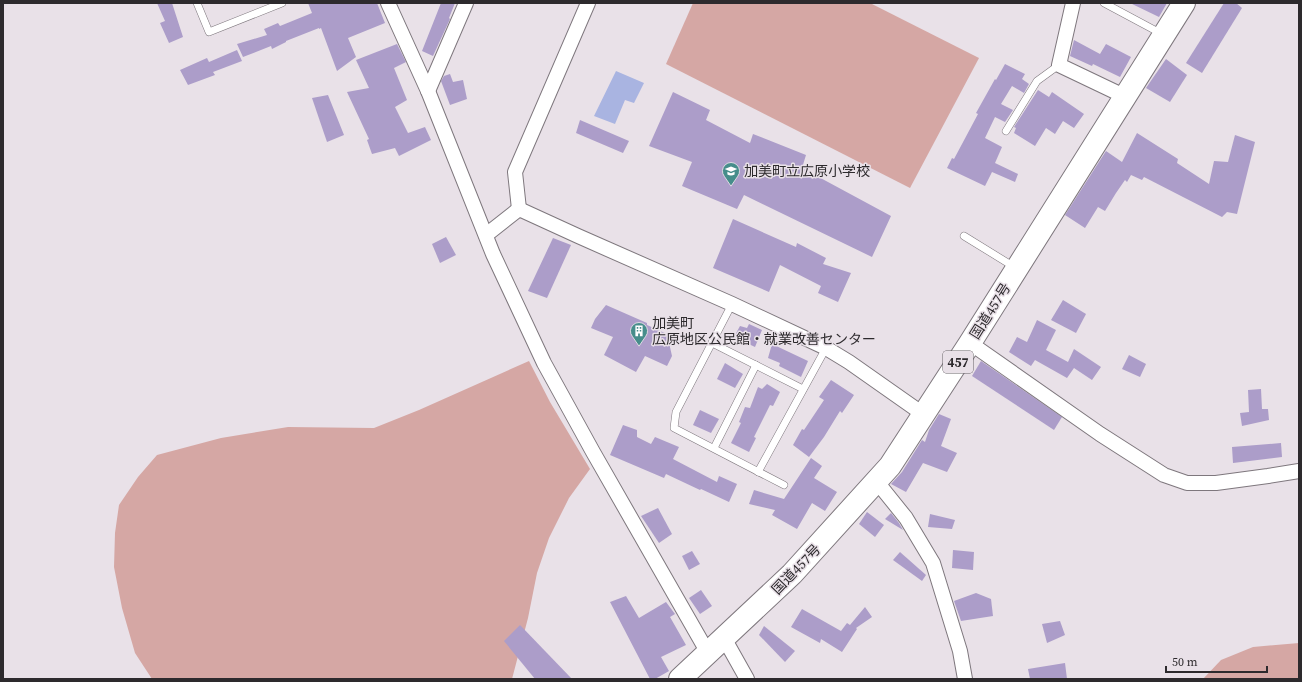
<svg xmlns="http://www.w3.org/2000/svg" width="1302" height="682" viewBox="0 0 1302 682" font-family="'Source Serif 4','Noto Sans JP',serif">
<style>
.green{fill:#d5a7a4}
.water{fill:#a9b4e1}
.building{fill:#ac9dc9}
.lines{fill:none;stroke-linecap:round;stroke-linejoin:round}
.service-casing{stroke:#7e777d;stroke-width:8}
.minor-casing{stroke:#7e777d;stroke-width:16}
.trunk-casing{stroke:#7e777d;stroke-width:24}
.service{stroke:#fff;stroke-width:7}
.minor{stroke:#fff;stroke-width:14}
.trunk{stroke:#fff;stroke-width:22}
.labels{text-anchor:middle;dominant-baseline:central;stroke-width:3;stroke-linejoin:round;paint-order:stroke}
.shield{fill:#e9e1e8;stroke:#656165;stroke-width:1}
.shield-label{font-size:13px;font-weight:bold;fill:#2d2a2d}
.poi-label{font-size:14px;fill:#2d2a2d;stroke:#e9e1e8;text-anchor:start}
.street-label{font-size:14px;fill:#2d2a2d;stroke:#e9e1e8}
</style>
<rect width="100%" height="100%" fill="#e9e1e8"/>
<!-- green -->
<g class="green">
<polygon points="693,3 870,3 979,58 910,188 666,64"/>
<polygon points="529,361 550,402 590,469 569,498 549,538 537,573 528,618 512,679 152,679 135,653 122,608 114,567 115,533 119,505 138,477 157,455 221,438 288,427 374,428 419,410"/>
<polygon points="1299,643 1299,679 1203,679 1221,660 1253,647"/>
</g>
<!-- water -->
<polygon class="water" points="616,71 644,83 634,103 625,100 615,124 594,116"/>
<!-- building -->
<g class="building">
<polygon points="157,3 172,3 183,37 169,43 160,23 165,21"/>
<polygon points="308,3 377,3 385,23 348,38 356,57 337,71 321,28 319,29 319,28 286,41 286,42 272,49 271,46 243,57 237,44 267,35 264,29 278,23 280,26 312,13"/>
<polygon points="441,3 455,3 449,18 450,19 433,56 422,51"/>
<polygon points="1130,3 1167,3 1159,17"/>
<polygon points="1224,3 1236,3 1242,8 1202,73 1186,63"/>
<polygon points="1074,40 1100,54 1106,44 1131,57 1120,77 1093,64 1092,66 1070,56"/>
<polygon points="397,44 406,62 394,68 407,100 395,107 408,133 425,127 431,140 399,156 395,148 372,154 367,140 369,139 347,92 369,88 356,60"/>
<polygon points="237,50 242,61 213,72 215,75 188,85 180,70 207,58 209,62"/>
<polygon points="1166,59 1187,75 1170,102 1146,88"/>
<polygon points="1005,64 1025,74 1022,79 1029,84 1024,93 1012,86 1001,104 1013,110 1005,122 995,117 985,138 1002,147 995,163 1018,174 1015,182 992,172 985,186 947,168 952,158 954,159 978,114 976,113 995,79 996,80"/>
<polygon points="450,74 453,82 463,80 467,99 450,105 441,81 444,76"/>
<polygon points="1038,90 1049,97 1052,92 1084,114 1074,128 1063,121 1055,134 1046,128 1035,146 1014,133 1016,128 1014,127"/>
<polygon points="673,92 710,110 706,120 750,143 753,134 806,155 802,168 891,216 872,257 744,195 737,209 682,186 692,162 649,146"/>
<polygon points="328,95 344,135 327,142 312,98"/>
<polygon points="580,120 629,141 623,153 576,133"/>
<polygon points="1137,133 1178,159 1177,163 1209,184 1214,161 1228,162 1235,135 1255,142 1237,214 1227,212 1222,217 1144,177 1142,180 1131,175 1127,182 1125,180 1116,193 1105,211 1098,207 1085,228 1065,215 1106,151 1122,162"/>
<polygon points="733,219 796,247 797,243 826,258 823,264 851,273 838,302 818,293 821,286 780,265 769,292 713,268"/>
<polygon points="446,237 456,255 440,263 432,244"/>
<polygon points="553,238 571,245 547,298 528,291"/>
<polygon points="1063,300 1086,314 1076,333 1051,320"/>
<polygon points="606,305 647,323 647,325 667,334 672,356 667,366 645,356 636,372 604,355 613,337 591,328 595,319"/>
<polygon points="1037,320 1056,330 1046,350 1068,362 1074,349 1101,367 1092,380 1074,368 1067,378 1035,360 1031,366 1009,352 1017,337 1027,342"/>
<polygon points="749,324 762,330 755,347 734,337 740,326 747,328"/>
<polygon points="772,344 808,361 801,377 779,366 780,363 768,358"/>
<polygon points="1129,355 1146,364 1140,377 1122,369"/>
<polygon points="981,361 1062,417 1054,430 972,376"/>
<polygon points="725,363 743,374 735,388 717,379"/>
<polygon points="831,380 854,395 842,413 840,411 824,437 809,457 793,445 802,429 804,430 824,400 819,397"/>
<polygon points="767,384 780,392 773,406 770,405 754,437 756,438 749,452 731,443 741,423 739,422 745,407 750,408 758,387 762,389"/>
<polygon points="1261,389 1262,409 1268,409 1269,420 1242,426 1240,413 1249,412 1248,390"/>
<polygon points="700,410 719,419 711,433 693,425"/>
<polygon points="939,414 951,419 941,446 957,453 947,472 923,463 906,492 891,484 902,472 922,440 925,442 929,430"/>
<polygon points="623,425 637,430 637,437 651,444 655,437 679,447 673,459 717,482 719,476 737,484 729,502 701,489 700,490 666,474 664,478 610,455"/>
<polygon points="1281,443 1282,457 1233,463 1232,447"/>
<polygon points="811,458 822,466 814,478 837,492 825,511 812,503 797,529 772,515 775,510 749,504 754,490 784,499"/>
<polygon points="658,508 672,534 659,543 641,516"/>
<polygon points="867,512 884,525 875,537 859,524"/>
<polygon points="891,513 899,523 903,530 885,519"/>
<polygon points="930,514 955,520 952,529 928,527"/>
<polygon points="953,550 974,552 973,570 952,568"/>
<polygon points="692,551 700,564 689,570 682,556"/>
<polygon points="900,552 926,575 922,581 893,560"/>
<polygon points="701,590 712,606 700,614 689,598"/>
<polygon points="976,593 991,599 993,616 961,621 954,601"/>
<polygon points="626,596 639,618 666,602 675,614 670,617 686,645 661,657 669,671 655,679 650,679 610,602"/>
<polygon points="865,607 872,617 856,628 857,629 842,652 821,639 820,643 791,627 802,609 841,631 847,623 850,625"/>
<polygon points="1060,621 1065,635 1047,643 1042,624"/>
<polygon points="520,625 572,679 535,679 504,641"/>
<polygon points="764,626 795,651 785,662 759,635"/>
<polygon points="1065,663 1067,679 1030,679 1028,669"/>
</g>
<g class="lines">
<defs>
<g id="service">
<polyline points="197,3 209,32 282,3"/>
<polyline points="1104,3 1162,34"/>
<polyline points="1006,131 1037,81 1059,65"/>
<polyline points="964,236 1016,268"/>
<polyline points="732,304 676,412 674,428 784,485"/>
<polyline points="712,343 803,389"/>
<polyline points="714,448 756,365"/>
<polyline points="758,472 826,348"/>
</g>
<g id="minor">
<polyline points="388,3 428,91 493,254 544,363 593,452 708,653"/>
<polyline points="1073,3 1059,65 1124,96"/>
<polyline points="428,91 466,3"/>
<polyline points="519,209 515,172 588,3"/>
<polyline points="486,235 519,209 578,236 732,304 826,348 849,362 923,414"/>
<polyline points="970,343 1100,434 1164,475 1187,483 1216,483 1268,476 1299,471"/>
<polyline points="877,482 906,518 933,563 960,651 965,679"/>
<polyline points="724,638 747,679"/>
</g>
<polyline id="trunk" points="680,679 792,574 890,466 970,343 1184,3"/>
</defs>
<!-- service casing -->
<use href="#service" class="service-casing"/>
<!-- minor casing -->
<use href="#minor" class="minor-casing"/>
<!-- trunk casing -->
<use href="#trunk" class="trunk-casing"/>
<!-- service -->
<use href="#service" class="service"/>
<!-- minor -->
<use href="#minor" class="minor"/>
<!-- trunk -->
<use href="#trunk" class="trunk"/>
</g>
<!-- icons -->
<defs>
<symbol id="school-pin" viewBox="-11 -11 22 30"><path d="M0 17L-7.5 6A9.5 9.5 0 1 1 7.5 6Z" fill="#468d8b" stroke="#e9e1e8"/><path d="M0-5L7-2L0 1L-7-2ZM-4 1L0 2.5L4 1V4Q0 6-4 4Z" fill="#fff"/></symbol>
<symbol id="building-pin" viewBox="-11 -11 22 30"><path d="M0 17L-7.5 6A9.5 9.5 0 1 1 7.5 6Z" fill="#468d8b" stroke="#e9e1e8"/><path d="M-4-6H4V6H1V3H-1V6H-4ZM-2.5-4.3h1.7v1.8h-1.7ZM.8-4.3h1.7v1.8H.8ZM-2.5-1h1.7V.8h-1.7ZM.8-1h1.7V.8H.8Z" fill="#fff"/></symbol>
</defs>
<g fill-rule="evenodd">
<use href="#school-pin" x="721" y="161" width="20" height="27"/>
<use href="#building-pin" x="629" y="321" width="20" height="27"/>
</g>
<g class="labels">
<!-- shield labels -->
<rect class="shield" x="943" y="351" width="30" height="22" rx="3"/>
<g class="shield-label">
<text x="958" y="362">457</text>
</g>
<!-- poi labels -->
<g class="poi-label">
<text x="744" y="171">加美町立広原小学校</text>
<text x="652" y="323">加美町<tspan x="652" dy="16">広原地区公民館・就業改善センター</tspan></text>
</g>
<!-- street labels -->
<g class="street-label">
<text transform="translate(990 311) rotate(-58)">国道457号</text>
<text transform="translate(796 569) rotate(-46)">国道457号</text>
</g>
</g>
<!-- border -->
<rect width="1302" height="682" fill="none" stroke="#2d2a2d" stroke-width="8"/>
<!-- scale -->
<path d="M1166 666v6h101v-6" fill="none" stroke="#2d2a2d" stroke-width="2"/>
<text x="1172" y="666" font-size="12" fill="#2d2a2d" stroke="#e9e1e8" stroke-width="3" paint-order="stroke">50 m</text>
</svg>
